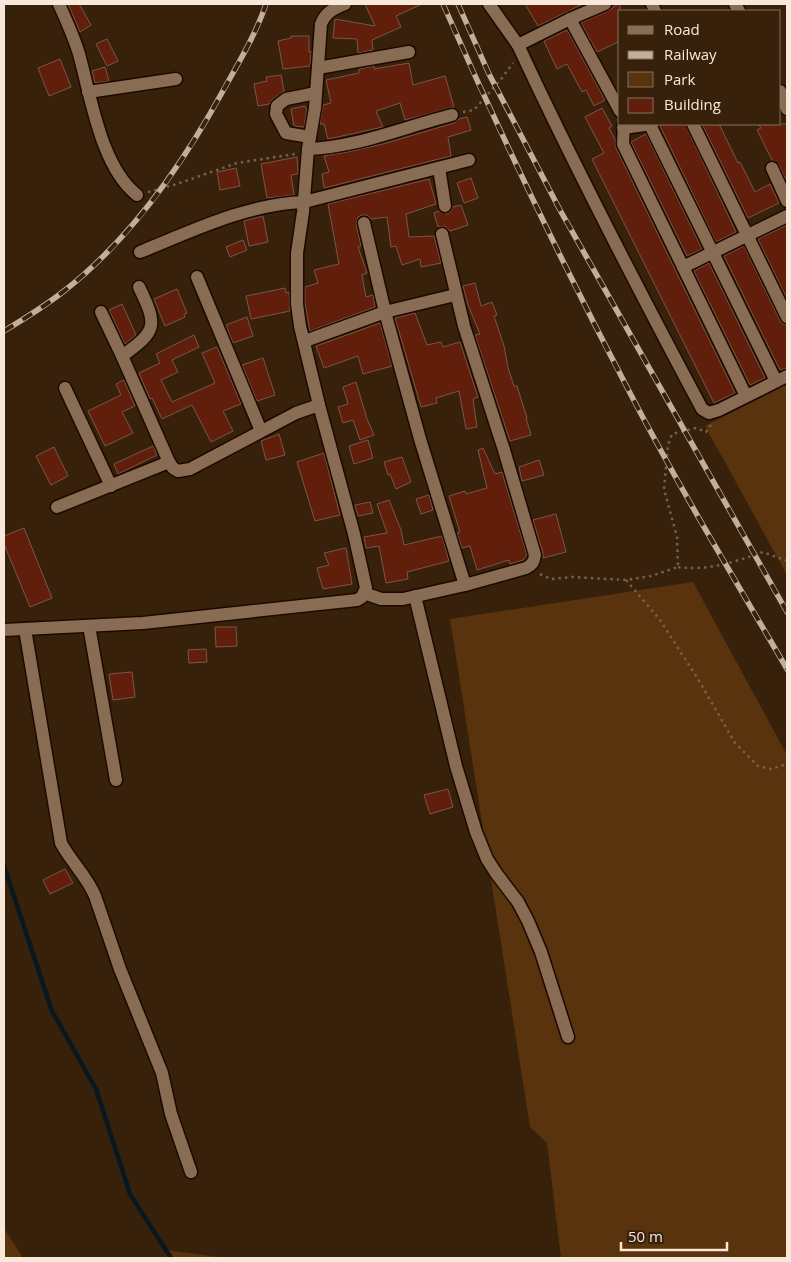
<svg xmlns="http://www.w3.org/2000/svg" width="791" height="1262" viewBox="0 0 791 1262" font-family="'Open Sans',sans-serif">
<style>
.green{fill:#58330d}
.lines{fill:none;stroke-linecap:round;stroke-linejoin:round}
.stream{stroke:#09171f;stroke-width:4.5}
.building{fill:#611e0a;stroke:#79564c}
.minor-casing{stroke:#1e0900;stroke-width:15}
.path{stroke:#74604c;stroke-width:2.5;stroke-dasharray:2.5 4;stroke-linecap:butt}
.minor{stroke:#886c54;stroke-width:12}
.rail-casing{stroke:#c0ae9e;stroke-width:5.5}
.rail{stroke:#38210a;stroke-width:4;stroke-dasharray:11;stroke-linecap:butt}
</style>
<rect width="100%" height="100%" fill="#38210a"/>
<!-- green -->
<g class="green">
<polygon points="787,384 787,575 705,426"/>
<polygon points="693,582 787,755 787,1258 561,1258 547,1143 530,1127 450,619"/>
<polygon points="4,1228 23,1258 4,1258"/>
<polygon points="167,1250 226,1258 165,1258"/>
</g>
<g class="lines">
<!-- stream -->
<polyline class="stream" points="4,866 52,1011 96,1089 130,1194 171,1258"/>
</g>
<!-- building -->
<g class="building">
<polygon points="68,4 79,4 91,25 80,32"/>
<polygon points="365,4 422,4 396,16 401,27 372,40 373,50 358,53 357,39 333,38 335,19 375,26"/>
<polygon points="525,4 583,4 538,26"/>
<polygon points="618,4 620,4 620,41 597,52 581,23 608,11"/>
<polygon points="567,30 605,100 594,106 586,90 582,92 567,64 557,69 544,41"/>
<polygon points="291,36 309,36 309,52 311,51 311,53 310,66 283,69 278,41 291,38"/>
<polygon points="107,39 118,61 107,66 96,44"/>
<polygon points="60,59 71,87 49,96 38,68"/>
<polygon points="409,63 413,85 445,76 454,107 405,120 400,103 376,111 383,127 328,139 324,124 320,124 323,105 331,103 326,80 359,73 359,69 374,66 374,69"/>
<polygon points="105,67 109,81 95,83 92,71"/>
<polygon points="281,75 284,91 272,100 269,104 258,106 254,84 267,81 266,77"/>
<polygon points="305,106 307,109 304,127 294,126 291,109"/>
<polygon points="602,108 612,126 609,128 615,139 616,148 735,393 716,402 714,403 592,159 604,153 585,117"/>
<polygon points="467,117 471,130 448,137 451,156 324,188 322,174 329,172 324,156 347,152 383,144 454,123 459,119"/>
<polygon points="660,124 685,124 736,232 716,242 660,126"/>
<polygon points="702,124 719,124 738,163 740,162 755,192 770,184 779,203 748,218"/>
<polygon points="758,124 787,124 787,182 779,165 772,160 757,130 761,128"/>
<polygon points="646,134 702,249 687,256 631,142"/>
<polygon points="297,157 298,174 291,175 294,195 267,198 261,164"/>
<polygon points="236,168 240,186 220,190 217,172"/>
<polygon points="471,178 478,198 464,203 457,183"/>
<polygon points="429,179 436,204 406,214 409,237 434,236 441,263 421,267 420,259 402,265 396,246 391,247 387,217 371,219 367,215 362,215 358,217 356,224 361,246 358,247 367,273 362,275 366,297 373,295 375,307 310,331 305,303 305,287 318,283 314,270 339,264 328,204"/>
<polygon points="461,205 468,225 450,231 445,226 438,227 434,213 439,211 447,214 450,212 453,207"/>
<polygon points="263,216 268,242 249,246 244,221"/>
<polygon points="787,225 787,299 758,239"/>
<polygon points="243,240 247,250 230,257 226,247"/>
<polygon points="744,246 780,321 783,324 787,325 787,368 780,370 724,256"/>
<polygon points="709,263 765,378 750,385 694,271"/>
<polygon points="475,283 481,306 492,302 497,315 494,316 504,346 508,368 514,386 517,386 527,418 526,418 531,435 510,441 475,335 480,334 468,305 463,286"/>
<polygon points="285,288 286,293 289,292 290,311 251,319 246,296"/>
<polygon points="177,289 187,313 184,314 185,317 165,326 154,299"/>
<polygon points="122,304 136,335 125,344 109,310"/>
<polygon points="415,313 427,345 441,342 443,347 460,342 478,397 473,399 477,427 466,429 459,391 436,398 437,403 421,407 395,318"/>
<polygon points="247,317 253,336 233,343 226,325"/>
<polygon points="380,323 392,366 363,374 358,356 324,368 316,346"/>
<polygon points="194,335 199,347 172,360 178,372 161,380 172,402 215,383 202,353 217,347 241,404 223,411 233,431 211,442 192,405 162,419 152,398 150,399 139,373 160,363 156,354"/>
<polygon points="263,358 275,395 257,401 242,365"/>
<polygon points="124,380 135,406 122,412 133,433 105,446 88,411 121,395 116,384"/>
<polygon points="356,382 367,419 374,435 360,440 353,420 343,423 338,407 348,404 343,387"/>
<polygon points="279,434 285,455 266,460 261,441"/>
<polygon points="368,440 373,458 354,464 349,446"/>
<polygon points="153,446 157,455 118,474 114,464"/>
<polygon points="54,447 68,476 51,485 36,456"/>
<polygon points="483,448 495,474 502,472 527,555 523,560 510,564 509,560 477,570 470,546 462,548 457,533 460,532 449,496 465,491 466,494 487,488 478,450"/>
<polygon points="324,453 340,515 315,521 297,462"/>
<polygon points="402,457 411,482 396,489 390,474 388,475 384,462"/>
<polygon points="539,460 544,475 522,481 519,467"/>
<polygon points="429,495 433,510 421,514 416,499"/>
<polygon points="389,500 401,530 404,545 442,536 449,561 407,572 408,579 386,583 379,546 366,548 364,537 387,533 377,504"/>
<polygon points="370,502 373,513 358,516 355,505"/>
<polygon points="556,514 566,552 543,558 543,553 533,520"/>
<polygon points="24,528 52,598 30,607 4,544 4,536"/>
<polygon points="346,548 352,584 323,589 317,568 329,565 324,553"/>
<polygon points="215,627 236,627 237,646 216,647"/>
<polygon points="206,649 207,662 189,663 188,650"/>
<polygon points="132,672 135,697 113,700 109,674"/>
<polygon points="448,789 453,807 430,814 424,795"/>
<polygon points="65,869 73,883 50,894 43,880"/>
</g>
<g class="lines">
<defs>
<g id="minor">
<path d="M 59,4 C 66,20 74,37 79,54 C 91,97 101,167 137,195"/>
<polyline points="489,4 518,45 570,19 605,4"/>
<polyline points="652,4 655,11"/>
<polyline points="735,4 739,11"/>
<polyline points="570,19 620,111"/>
<path d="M 518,45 C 575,168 638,289 702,409 L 709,413 L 719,410 L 787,376"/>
<polyline points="318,68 409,52"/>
<polyline points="780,91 787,109"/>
<polyline points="88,92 176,79"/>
<polyline points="624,124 623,144 746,396"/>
<polyline points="693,124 787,317"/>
<polyline points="650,125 776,381"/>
<polyline points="623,128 652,124"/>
<polyline points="310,137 286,133 276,114 277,106 286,99 316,93"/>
<path d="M 308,149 C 358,147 404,127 452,115"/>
<polyline points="439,168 445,206"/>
<polyline points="772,168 787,201"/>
<polyline points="364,223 385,312 420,439 465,585"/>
<path d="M 140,252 C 192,231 247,204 304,202 L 469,160"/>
<polyline points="683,267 787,216"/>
<polyline points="197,277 261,431"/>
<polyline points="101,312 122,356 169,462"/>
<polyline points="305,341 385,312 455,295"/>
<path d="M 122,356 C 157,331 158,326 139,287"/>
<polyline points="65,388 111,486"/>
<polyline points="57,507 169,462 173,468 178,471 190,469 296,413 319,405"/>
<path d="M 364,593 L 381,599 L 403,599 L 465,585 L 526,568 C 532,565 534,562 535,555 L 504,450 L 464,326 L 442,234"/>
<polyline points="415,596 456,766 476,832 487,859 496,873 518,902 528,921 541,952 568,1037"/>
<polyline points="89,626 116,780"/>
<path d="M 25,629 L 61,843 C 71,862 87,876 95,896 L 120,969 L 162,1073 L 171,1114 L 191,1172"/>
<path d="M 4,630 L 143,623 L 357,600 L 362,597 L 366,588 L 354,534 L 319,405 L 300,326 L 297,304 L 297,253 L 303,212 L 308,149 L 315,108 L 321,24 C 325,13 334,8 345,4"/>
</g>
</defs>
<!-- minor casing -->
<use href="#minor" class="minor-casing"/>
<!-- path -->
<g class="path">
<polyline points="463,112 474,110 502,78 513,63"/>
<polyline points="148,192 177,184 237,163 295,154"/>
<path d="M 678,567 C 709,571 734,562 763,552 L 787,561"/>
<polyline points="540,574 551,579 572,577 626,580 651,576 678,567 677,537 664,489 668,445 672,434 696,428 706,432 711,425"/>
<polyline points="626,580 660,620 698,679 735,743 758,766 771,769 787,764"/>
</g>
<!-- minor -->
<use href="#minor" class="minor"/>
<defs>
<g id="rail">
<path d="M 443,4 C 501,136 563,265 630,393 C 679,487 734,578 787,669"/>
<polyline points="458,4 489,74 560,210 787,612"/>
<path d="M 4,331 C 24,319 45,306 64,291 C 132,238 183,164 224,89 C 239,62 256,34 266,4"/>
</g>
</defs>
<!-- rail casing -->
<use href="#rail" class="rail-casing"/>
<!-- rail -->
<use href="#rail" class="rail"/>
</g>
<!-- border -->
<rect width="791" height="1262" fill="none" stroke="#f7e8da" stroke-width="10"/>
<!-- legend -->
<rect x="618" y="10" width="162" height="115" fill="#38210a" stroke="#84715d"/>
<rect x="628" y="26" width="25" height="8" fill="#886c54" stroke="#84715d"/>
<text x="664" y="35" font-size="15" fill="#f7e8da">Road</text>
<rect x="628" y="51" width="25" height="8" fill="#c0ae9e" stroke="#84715d"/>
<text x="664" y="60" font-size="15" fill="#f7e8da">Railway</text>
<rect x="628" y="72" width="25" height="15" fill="#58330d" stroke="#84715d"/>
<text x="664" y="85" font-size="15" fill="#f7e8da">Park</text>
<rect x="628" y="98" width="25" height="15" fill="#611e0a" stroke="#84715d"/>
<text x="664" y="110" font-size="15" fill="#f7e8da">Building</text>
<!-- scale -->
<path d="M621 1242v8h106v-8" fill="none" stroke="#f7e8da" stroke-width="2.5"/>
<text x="628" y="1242" font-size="15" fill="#f7e8da" stroke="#38210a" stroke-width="4" paint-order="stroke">50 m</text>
</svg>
